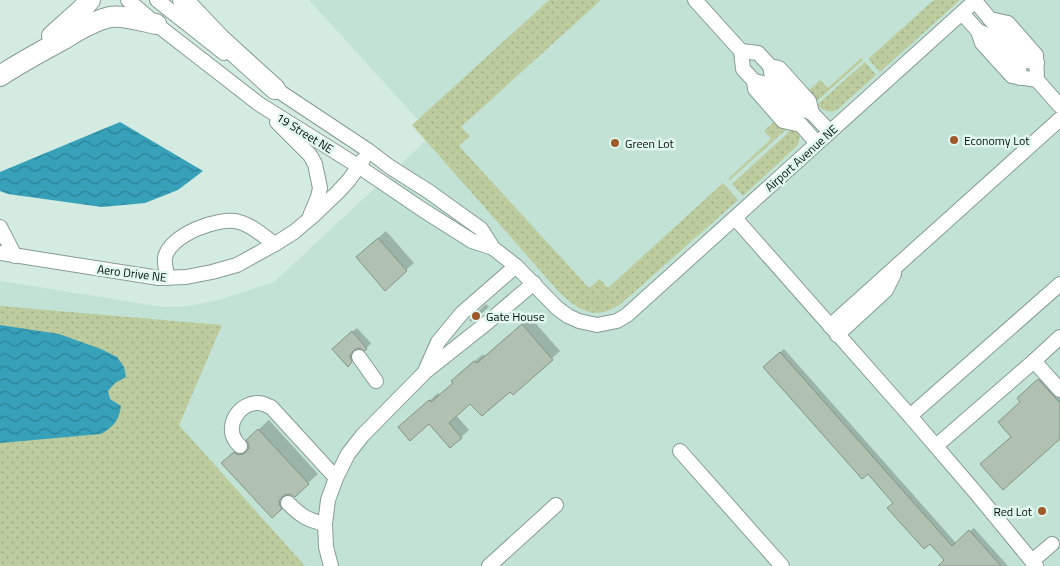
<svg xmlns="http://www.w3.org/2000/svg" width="1060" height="566" viewBox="0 0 1060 566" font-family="'Titillium Web',sans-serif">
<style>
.built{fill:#c1e2d5}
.grass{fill:url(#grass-dots)}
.water{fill:url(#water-waves)}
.shadow{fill:#0003}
.building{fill:#b0c0b1;stroke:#849485}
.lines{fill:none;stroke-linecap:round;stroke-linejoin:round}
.minor-casing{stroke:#869c94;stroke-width:16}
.highway-casing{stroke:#869c94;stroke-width:22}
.minor{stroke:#fff;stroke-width:14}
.highway{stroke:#fff;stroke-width:20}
.poi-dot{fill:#9e5a2b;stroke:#e0f8ef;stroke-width:2}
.labels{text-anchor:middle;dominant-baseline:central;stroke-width:5;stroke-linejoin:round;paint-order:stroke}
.street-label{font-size:12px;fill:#070f0c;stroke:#e0f8ef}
.poi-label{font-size:12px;fill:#070f0c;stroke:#e0f8ef;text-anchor:start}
</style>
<defs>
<pattern id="grass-dots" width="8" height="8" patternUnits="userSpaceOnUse" patternTransform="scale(1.25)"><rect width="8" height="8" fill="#bccc9e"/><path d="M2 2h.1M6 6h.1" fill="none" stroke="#a0ae87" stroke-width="1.8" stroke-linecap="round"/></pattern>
<pattern id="water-waves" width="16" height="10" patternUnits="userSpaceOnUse" patternTransform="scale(1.25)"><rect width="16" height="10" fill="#37a1ba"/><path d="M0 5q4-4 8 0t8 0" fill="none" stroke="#2c8296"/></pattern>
</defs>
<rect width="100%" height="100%" fill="#d3ebe1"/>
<!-- built -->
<polygon class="built" points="309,0 1060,0 1060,566 0,566 0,281 164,307 183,307 219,300 274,282 432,135"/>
<!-- grass -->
<g class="grass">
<path d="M 549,0 L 601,0 L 461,127 L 470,136 L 459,146 L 589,288 L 600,279 L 608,288 L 723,183 L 738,200 L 623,302 C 597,322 580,312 559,292 L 412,125 Z"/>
<polygon points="934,0 960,0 880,72 868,59"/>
<polygon points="861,58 863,60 816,102 807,92 820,80 828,88"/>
<path d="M 865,62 L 876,75 L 838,109 C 829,114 824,111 817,105 Z"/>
<polygon points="776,120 788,128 730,180 728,179 771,139 764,131"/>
<polygon points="792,129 796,130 800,136 798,145 743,196 732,184"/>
<polygon points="0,306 222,325 179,425 305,566 0,566"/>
</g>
<!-- water -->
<g class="water">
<polygon points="120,122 203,171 178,190 145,203 102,207 8,194 0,191 0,172"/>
<path d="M 0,325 L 59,334 L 101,349 L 117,357 L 124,367 L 126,377 L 115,383 L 108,391 L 110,399 L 121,406 C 119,421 113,427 101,434 L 0,443 Z"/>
</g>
<!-- shadow -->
<g class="shadow">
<polygon points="386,231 414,263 385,289 365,250"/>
<polygon points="486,304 489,307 471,322 469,320"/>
<polygon points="530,317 560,351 513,394 510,390 471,402 456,415 469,430 461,437 430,422 408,420 438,393 440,396 454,383 460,374 483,354 485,356"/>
<polygon points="357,328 371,343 365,350 359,347 355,348 355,352 356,357 348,365 338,344"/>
<polygon points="784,349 956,543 974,528 1008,566 941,566 946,560 768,363"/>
<polygon points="1049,370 1060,382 1060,437 991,454 1012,436 1021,401 1028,388"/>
<polygon points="269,420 318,474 308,483 289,493 291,498 281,508 233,453 244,443 250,446 258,430"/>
</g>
<!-- building -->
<g class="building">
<polygon points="378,238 407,271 385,291 356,257"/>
<polygon points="522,324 553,360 513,395 510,392 482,416 470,404 449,423 462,438 450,448 429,424 410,441 398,427 429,400 431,402 453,383 451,381 474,361 477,363"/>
<polygon points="352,331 367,349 365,351 359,348 354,350 351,354 350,357 352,362 348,367 332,349"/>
<polygon points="780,352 952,546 969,530 1001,566 938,566 944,560 930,544 924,549 887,508 893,503 868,474 862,479 763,367"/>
<polygon points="1038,379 1060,403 1060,439 1003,490 980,464 1011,437 998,422 1020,402 1017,398"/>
<polygon points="258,429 309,484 295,497 290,494 285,495 282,497 279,501 280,506 282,509 272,518 221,463 234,452 238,455 243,454 246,452 249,448 248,443 246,440"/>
</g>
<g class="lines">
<defs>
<g id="minor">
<polyline points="128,0 156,24 259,104 358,166 423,210 472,241 493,248"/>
<polyline points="157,0 224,53"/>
<polyline points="695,0 741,51 743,69 754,81 755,89 783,121 801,125 817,143"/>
<polyline points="975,1 990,19 1008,23 1036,55 1037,80"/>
<polyline points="962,13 978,31 982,43 1012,76 1037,80 1060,106"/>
<polyline points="990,19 1027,61 1037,63"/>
<polyline points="978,31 990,36 1019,67 1020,78"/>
<polyline points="741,51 758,53 770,66 779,68 797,88 809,101 812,113 830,132"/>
<polyline points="770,66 772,77 800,108 812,113"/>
<polyline points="754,81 763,83 801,125"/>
<polyline points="268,84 369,151 390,167 428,191 481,229 493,248 516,266 557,308 568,316 579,321 597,325 617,321 627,315 976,0"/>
<polyline points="277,122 310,155 315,164 320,188 318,197 310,216"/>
<polyline points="735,218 910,416 976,493 1036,566"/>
<polyline points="0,227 15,256"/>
<polyline points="0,253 159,278 186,277 212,272 237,265 275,244 294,232 313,216 338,192 349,180 363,160"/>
<path d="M 167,278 C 167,272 164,264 165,258 C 169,235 219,216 239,222 C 252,225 264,237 275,244"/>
<polyline points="830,326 1060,119"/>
<polyline points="837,335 886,290 894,274"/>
<polyline points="1060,337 1034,361 1060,390"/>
<polyline points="359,357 376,381"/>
<polyline points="426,369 438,342 462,313 516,266"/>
<polyline points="910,416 1060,284"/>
<path d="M 240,446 C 238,444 236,442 235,440 C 225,423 241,402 259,403 C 263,403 267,406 271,407 L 336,478"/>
<polyline points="936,446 1034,361"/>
<polyline points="680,451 782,566"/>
<path d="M 288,503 C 301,516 307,520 325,524"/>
<polyline points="1032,561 1052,544"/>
<polyline points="331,566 326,547 325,524 328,500 336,478 348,454 362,436 425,372 488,322 534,283"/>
<polyline points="489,566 556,505"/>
</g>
<g id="highway">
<polyline points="183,0 220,39 275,89"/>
<polyline points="52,36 81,10 90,0"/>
<path d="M 0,76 C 21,62 42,51 64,39 C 78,30 93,21 110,17 C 124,15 142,21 156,24"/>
</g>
</defs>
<!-- minor casing -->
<use href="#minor" class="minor-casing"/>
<!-- highway casing -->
<use href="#highway" class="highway-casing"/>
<!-- minor -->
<use href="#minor" class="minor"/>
<!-- highway -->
<use href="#highway" class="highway"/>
</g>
<!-- markers -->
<g class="poi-dot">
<circle cx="954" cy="140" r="5"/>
<circle cx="615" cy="143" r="5"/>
<circle cx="476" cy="316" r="5"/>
<circle cx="1042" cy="511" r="5"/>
</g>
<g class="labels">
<!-- street labels -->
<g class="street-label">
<text transform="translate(305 133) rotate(32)">19 Street NE</text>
<text transform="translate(801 158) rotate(-42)">Airport Avenue NE</text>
<text transform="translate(132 273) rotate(7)">Aero Drive NE</text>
</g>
<!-- poi labels -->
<g class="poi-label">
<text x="964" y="140">Economy Lot</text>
<text x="625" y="143">Green Lot</text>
<text x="486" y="316">Gate House</text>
<text x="1032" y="511" text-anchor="end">Red Lot</text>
</g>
</g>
</svg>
